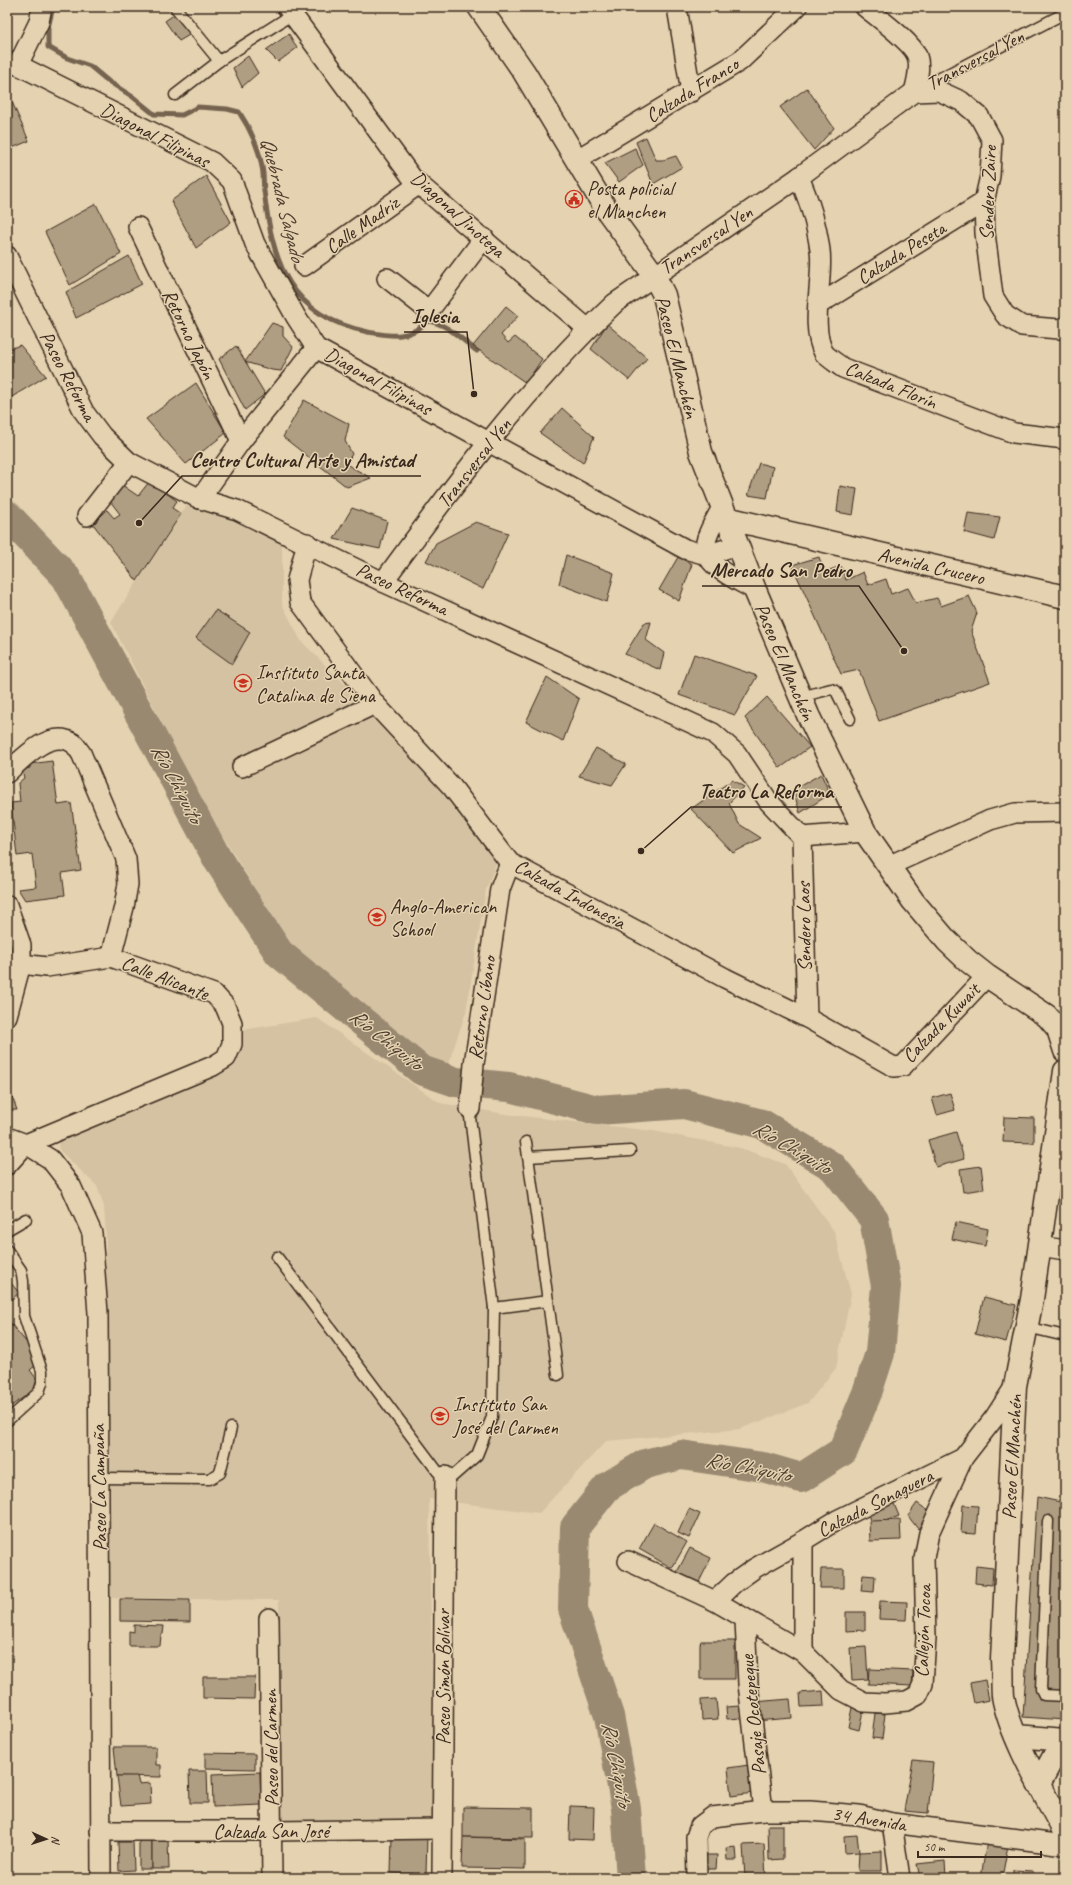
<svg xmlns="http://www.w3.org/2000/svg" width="1072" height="1885" viewBox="0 0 1072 1885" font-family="Caveat,sans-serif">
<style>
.built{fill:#d4c2a2}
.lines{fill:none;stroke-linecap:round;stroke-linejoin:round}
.stream{stroke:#746350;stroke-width:5}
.river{stroke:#9a8971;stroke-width:30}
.building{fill:#b09e83;stroke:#3b2a1e}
.service-casing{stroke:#3b2a1e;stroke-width:13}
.minor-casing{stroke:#3b2a1e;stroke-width:22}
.tertiary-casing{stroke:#3b2a1e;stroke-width:25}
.service{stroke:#e4d2b0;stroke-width:10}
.minor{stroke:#e4d2b0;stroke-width:19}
.tertiary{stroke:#e4d2b0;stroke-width:22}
.labels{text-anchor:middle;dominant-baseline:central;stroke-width:3;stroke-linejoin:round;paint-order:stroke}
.street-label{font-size:20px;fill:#3b2a1e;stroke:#e4d2b0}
.poi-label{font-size:20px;fill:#3b2a1e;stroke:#e4d2b0;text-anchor:start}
.water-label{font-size:21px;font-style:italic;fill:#4e3d2f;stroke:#e4d2b0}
.leader{fill:none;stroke:#3b2a1e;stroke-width:1.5}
.callout-dot{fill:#3b2a1e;stroke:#e4d2b0;stroke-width:1.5}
.callout-label{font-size:21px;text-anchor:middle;font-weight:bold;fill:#3b2a1e;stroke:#e4d2b0;stroke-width:3;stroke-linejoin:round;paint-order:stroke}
</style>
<rect width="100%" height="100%" fill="#e4d2b0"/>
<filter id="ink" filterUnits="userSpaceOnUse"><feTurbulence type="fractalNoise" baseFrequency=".025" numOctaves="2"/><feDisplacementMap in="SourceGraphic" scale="8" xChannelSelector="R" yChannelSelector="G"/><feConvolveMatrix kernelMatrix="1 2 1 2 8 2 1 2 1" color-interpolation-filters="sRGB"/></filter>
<g filter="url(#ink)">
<!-- built -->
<g class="built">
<polygon points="190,500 282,544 282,604 301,641 387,726 498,859 486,889 466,1012 445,1073 290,945 201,801 111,622"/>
<polygon points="317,1018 440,1103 505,1114 653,1131 740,1148 785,1164 834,1231 851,1294 836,1368 808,1403 740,1429 606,1441 539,1513 429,1499 434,1819 281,1821 279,1600 106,1598 106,1236 104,1206 97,1186 60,1151 58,1146 61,1139 228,1067 243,1030"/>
</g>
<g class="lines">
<!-- stream -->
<path class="stream" d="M 53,7 L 48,28 L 48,47 L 67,58 L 90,66 L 108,81 L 133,97 L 154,114 L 182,115 L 198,107 L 227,109 L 239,112 C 249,127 259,148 262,167 C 264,175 263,184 264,191 C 273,264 289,316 368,332 C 391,336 410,340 427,321 C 447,323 461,339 477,351"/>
<!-- river -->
<polyline class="river" points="7,515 66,577 218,860 279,953 421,1070 456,1082 509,1087 597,1110 684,1104 762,1124 833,1167 874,1219 886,1286 880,1353 867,1393 843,1451 801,1478 763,1467 681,1455 645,1464 607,1487 575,1527 573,1609 609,1716 626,1808 631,1878"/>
</g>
<!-- building -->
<g class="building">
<polygon points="175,14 191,34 179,41 165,21"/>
<polygon points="289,34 297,48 278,62 266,50"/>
<polygon points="248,56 258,73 242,87 233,68"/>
<polygon points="807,88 834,128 814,150 780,107"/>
<polygon points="9,95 29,141 7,150 7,96"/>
<polygon points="646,137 656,160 663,160 676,156 682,167 653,184 636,142"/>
<polygon points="635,148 643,165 619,182 605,163"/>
<polygon points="206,176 231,222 196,248 171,201"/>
<polygon points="96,204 121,254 70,285 45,232"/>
<polygon points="129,256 142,284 76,318 66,292"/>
<polygon points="506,306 518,316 501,335 508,343 515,337 542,359 526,383 473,346"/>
<polygon points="272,323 283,327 283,336 293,347 281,371 272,370 245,362"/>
<polygon points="607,324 647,358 629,380 591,349"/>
<polygon points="20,345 46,376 7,400 7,350"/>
<polygon points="236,346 265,394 245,410 219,359"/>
<polygon points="196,383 226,433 186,464 146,419"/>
<polygon points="304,400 349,424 345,441 352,454 346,464 371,478 347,487 283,437"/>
<polygon points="562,408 594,437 583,463 540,433"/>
<polygon points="759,463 773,467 767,498 748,495"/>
<polygon points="149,482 155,488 157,486 177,501 172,508 181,514 137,581 93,524 107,510 114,518 120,514 110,501 122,485 138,496"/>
<polygon points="840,486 857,489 853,515 837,512"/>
<polygon points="352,508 387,521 380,549 334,539"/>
<polygon points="968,513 1000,517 994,540 964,532"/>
<polygon points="476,522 508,533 483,589 426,561 436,543"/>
<polygon points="566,555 614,573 607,602 559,584"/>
<polygon points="678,557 692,564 679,601 659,590"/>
<polygon points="819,557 824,572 841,566 846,580 863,572 868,585 886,579 891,594 908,588 916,603 937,598 941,606 969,596 977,613 971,631 990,682 879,721 859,670 841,674 792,565"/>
<polygon points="216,610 250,632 232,664 196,638"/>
<polygon points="651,622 646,640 664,653 660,670 625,654 644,623"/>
<polygon points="694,654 757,676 735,715 679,695"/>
<polygon points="547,677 579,699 563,741 526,722"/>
<polygon points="767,697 810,747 780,768 745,718"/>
<polygon points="596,748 626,764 612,785 579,776"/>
<polygon points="52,761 58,805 71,803 81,870 62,873 65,895 25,900 18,889 36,887 32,854 17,856 11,803 20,802 18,783 24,778 22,770 30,768 30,764"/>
<polygon points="821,774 830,794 800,813 793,790"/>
<polygon points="732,780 744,787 729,803 739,824 761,838 733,853 691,809"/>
<polygon points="7,1082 17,1110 7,1110"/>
<polygon points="950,1093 955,1110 937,1115 932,1098"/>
<polygon points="1004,1117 1034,1118 1034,1143 1003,1142"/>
<polygon points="956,1132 964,1159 936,1167 928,1140"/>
<polygon points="981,1166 984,1189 963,1192 960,1169"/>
<polygon points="956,1222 988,1229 985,1246 952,1239"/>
<polygon points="7,1278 19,1293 7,1303"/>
<polygon points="984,1297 1016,1305 1006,1342 975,1334"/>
<polygon points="7,1319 27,1343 35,1366 30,1370 41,1385 7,1409"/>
<polygon points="1037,1497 1065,1503 1065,1720 1023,1717"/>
<polygon points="892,1499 899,1516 872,1526 866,1509"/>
<polygon points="917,1503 930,1512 918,1529 908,1516"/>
<polygon points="963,1505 978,1506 976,1534 961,1533"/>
<polygon points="689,1509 700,1514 689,1538 678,1533"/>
<polygon points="900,1520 901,1540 870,1541 869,1521"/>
<polygon points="654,1523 687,1542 672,1568 639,1549"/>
<polygon points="690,1548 711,1558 699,1582 677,1572"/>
<polygon points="976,1566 993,1568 992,1585 975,1583"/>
<polygon points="821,1569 844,1569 844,1588 820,1588"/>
<polygon points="863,1575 875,1576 874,1592 861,1591"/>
<polygon points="120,1599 190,1600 190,1622 120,1621"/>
<polygon points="880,1601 907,1602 906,1620 879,1619"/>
<polygon points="846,1612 865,1612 865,1630 846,1631"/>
<polygon points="134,1625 164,1626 163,1634 161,1635 160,1646 129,1646 129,1631 134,1632"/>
<polygon points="701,1641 735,1641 735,1679 700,1679 700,1644"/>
<polygon points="866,1647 868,1679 852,1680 850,1648"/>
<polygon points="869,1669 913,1671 912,1686 868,1684"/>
<polygon points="203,1677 255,1677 254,1699 203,1698"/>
<polygon points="985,1680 989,1700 974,1703 970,1683"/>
<polygon points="823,1691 824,1706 801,1707 800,1693"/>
<polygon points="716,1699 718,1719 702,1720 701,1700"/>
<polygon points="790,1699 792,1718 755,1721 754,1702"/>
<polygon points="853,1703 864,1706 859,1730 848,1727"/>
<polygon points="741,1706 742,1718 727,1719 726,1707"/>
<polygon points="875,1713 885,1714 882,1739 872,1738"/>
<polygon points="114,1747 156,1747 156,1765 161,1765 161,1777 117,1776"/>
<polygon points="205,1753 255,1754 255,1769 205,1768"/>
<polygon points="913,1760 933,1762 928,1813 904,1811"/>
<polygon points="749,1765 753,1793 731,1796 728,1768"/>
<polygon points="189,1771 207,1771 208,1803 190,1803"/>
<polygon points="260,1772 261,1805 213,1807 212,1774"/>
<polygon points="117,1776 137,1776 139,1784 150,1783 151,1804 121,1806"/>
<polygon points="570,1806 594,1807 593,1840 569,1839"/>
<polygon points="463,1807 533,1808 533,1838 463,1837"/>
<polygon points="768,1825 783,1825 783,1859 769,1860"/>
<polygon points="392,1835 427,1836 426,1874 391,1873"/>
<polygon points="857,1835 859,1852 845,1853 844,1836"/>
<polygon points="463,1837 525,1839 525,1869 462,1868"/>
<rect x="139" y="1841" width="13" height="28"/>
<polygon points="152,1841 168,1841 169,1869 152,1869"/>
<polygon points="987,1841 1008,1845 1002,1878 981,1878"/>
<polygon points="118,1842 133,1842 134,1870 119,1871"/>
<polygon points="764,1844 766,1878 745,1878 743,1845"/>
<polygon points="736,1847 737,1860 727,1860 726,1848"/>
<polygon points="882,1851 882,1871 858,1871 859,1852"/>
<polygon points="701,1855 717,1855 716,1869 701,1869"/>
<polygon points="945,1861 946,1878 920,1878 917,1864"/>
<polygon points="1013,1870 1033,1871 1033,1878 1013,1878"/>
<rect x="324" y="1876" width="25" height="2"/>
</g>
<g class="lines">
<defs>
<g id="service">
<polyline points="175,7 219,61"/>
<polyline points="923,87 1065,13"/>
<polyline points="175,95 219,61 293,14"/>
<polyline points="800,697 831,689 836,691 850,719"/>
<polyline points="528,1157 630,1151"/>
<polyline points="7,1230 26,1219"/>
<polyline points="7,1250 21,1270 23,1281 24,1316 42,1371 42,1383 39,1392 7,1421"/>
<polyline points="277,1257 438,1472 452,1477 477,1455 492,1417 494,1308 470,1117 470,1109"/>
<polyline points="548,1301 558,1375"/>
<polyline points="494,1308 548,1301 526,1142"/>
<polyline points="1027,1327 1065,1336"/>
<polyline points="99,1478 209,1479 220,1473 231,1428"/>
<polyline points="1048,1521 1041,1689 1044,1695 1065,1696"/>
</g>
<g id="minor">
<polyline points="287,7 413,179 588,329"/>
<polyline points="677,7 691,92"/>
<path d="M 865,7 C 877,17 912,42 917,56 C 921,67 917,81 914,92"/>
<polyline points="18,65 212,162 232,181 255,244 296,317 316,348 685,549 707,555 737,545"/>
<polyline points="18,65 39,22 42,7"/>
<polyline points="914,92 939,91 961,101 979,116 992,140 990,176 984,202 985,233 993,296 1005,315 1022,326 1059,329 1065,327"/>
<polyline points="576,160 740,61 797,7"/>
<path d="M 799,177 C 810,203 816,222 820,250 C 824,280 809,326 824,353 C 828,358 838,364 843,368 L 1014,433 L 1065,439"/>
<polyline points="138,227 241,441"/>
<polyline points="7,256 84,412 102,436 129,462 200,499 237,510 383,582 713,733 737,754 769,802 802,837 865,832"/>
<polyline points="304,266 419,184"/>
<polyline points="387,278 429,311 484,238"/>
<polyline points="818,305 984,202"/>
<polyline points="200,499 241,441 316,348"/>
<path d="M 722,507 C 717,518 708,530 706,542 C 701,566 738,580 755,590"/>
<polyline points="87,516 129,462"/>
<polyline points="307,543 297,580 300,602 375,704 452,787 510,863 725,978 807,1018 894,1067 903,1066 987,976"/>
<path d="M 383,582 C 454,485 527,386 615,303 L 799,177 L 914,92"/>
<polyline points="242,767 375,704"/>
<path d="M 7,773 C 22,759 50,728 73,743 C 76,745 78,750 81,753 L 126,859 L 128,884 L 124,907 L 111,957 L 214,994 L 225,1006 L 232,1023 L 232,1044 L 226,1058 L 213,1066 L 26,1144 L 7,1165"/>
<polyline points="802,837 807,1018"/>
<polyline points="888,866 990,820 1015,813 1065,812"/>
<polyline points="7,905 21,945 21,964 7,1016"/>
<polyline points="21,964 47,967 111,957"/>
<polyline points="470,1109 474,1064 500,889 510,863"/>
<polyline points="7,1137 26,1144 50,1159 71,1186 92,1233 98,1313 101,1878"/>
<polyline points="1040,1246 1065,1250"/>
<polyline points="628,1561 715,1601 803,1652 841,1690 864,1702 885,1703 907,1701 918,1695 923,1684 926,1638 924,1558 929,1533 963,1458"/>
<polyline points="715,1601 734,1583 755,1568 803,1541 837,1520 963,1458 995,1417 1015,1386"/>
<polyline points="269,1618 272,1878"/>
<polyline points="745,1620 748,1684 763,1811"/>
<polyline points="803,1652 803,1541"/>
<polyline points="892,1823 900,1878"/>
<polyline points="100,1831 272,1831 442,1829"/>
<polyline points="442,1878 445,1476"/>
<polyline points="697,1878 696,1837 700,1826 712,1817 763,1811 810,1811 859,1815 892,1823 1065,1845"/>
</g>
<g id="tertiary">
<polyline points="479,7 524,72 606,209 654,275 664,295 701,452 755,590 808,715 865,832 913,901 947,941 968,961 987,976 1047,1016 1058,1029 1065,1051"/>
<polyline points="726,518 1065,597"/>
<path d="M 1065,1071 L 1032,1299 L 1015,1386 L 1002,1660 C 1003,1672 1002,1685 1003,1696 C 1010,1737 1045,1795 1065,1833"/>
<polyline points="1016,1736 1065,1740"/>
<polyline points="1039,1784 1054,1756 1065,1748"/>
</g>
</defs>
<!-- service casing -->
<use href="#service" class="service-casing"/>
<!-- minor casing -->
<use href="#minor" class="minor-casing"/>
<!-- tertiary casing -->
<use href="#tertiary" class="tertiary-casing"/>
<!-- service -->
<use href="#service" class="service"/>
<!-- minor -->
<use href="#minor" class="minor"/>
<!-- tertiary -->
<use href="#tertiary" class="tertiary"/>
</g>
</g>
<!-- icons -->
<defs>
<symbol id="civic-ring" viewBox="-11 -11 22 22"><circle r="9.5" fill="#e4d2b0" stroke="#c8321e" stroke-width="1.5"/><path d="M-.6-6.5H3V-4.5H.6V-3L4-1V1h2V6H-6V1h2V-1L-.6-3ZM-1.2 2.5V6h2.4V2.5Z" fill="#c8321e"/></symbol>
<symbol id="school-ring" viewBox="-11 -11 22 22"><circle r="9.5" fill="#e4d2b0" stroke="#c8321e" stroke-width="1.5"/><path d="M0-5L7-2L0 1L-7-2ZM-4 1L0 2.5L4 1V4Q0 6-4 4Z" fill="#c8321e"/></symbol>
</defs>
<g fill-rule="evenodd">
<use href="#civic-ring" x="564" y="189" width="20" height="20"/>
<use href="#school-ring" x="233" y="673" width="20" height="20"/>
<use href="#school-ring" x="367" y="907" width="20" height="20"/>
<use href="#school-ring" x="430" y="1406" width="20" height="20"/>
</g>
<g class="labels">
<!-- street labels -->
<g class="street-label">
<text transform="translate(975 60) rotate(-28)">Transversal Yen</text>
<text transform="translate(692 90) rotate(-32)">Calzada Franco</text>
<text transform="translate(155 135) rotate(27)">Diagonal Filipinas</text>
<text transform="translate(988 193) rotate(-88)">Sendero Zaire</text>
<text transform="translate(458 214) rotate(42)">Diagonal Jinotega</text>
<text transform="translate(362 225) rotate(-35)">Calle Madriz</text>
<text transform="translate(706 240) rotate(-34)">Transversal Yen</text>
<text transform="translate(901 253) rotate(-32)">Calzada Peseta</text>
<text transform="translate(189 334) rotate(64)">Retorno Japón</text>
<text transform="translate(677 357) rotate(76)">Paseo El Manchén</text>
<text transform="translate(68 376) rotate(62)">Paseo Reforma</text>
<text transform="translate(378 381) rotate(29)">Diagonal Filipinas</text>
<text transform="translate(891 385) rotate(22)">Calzada Florín</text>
<text transform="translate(474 463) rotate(-52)">Transversal Yen</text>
<text transform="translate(931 566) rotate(13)">Avenida Crucero</text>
<text transform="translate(402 589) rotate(25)">Paseo Reforma</text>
<text transform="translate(785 662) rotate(67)">Paseo El Manchén</text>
<text transform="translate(570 894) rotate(29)">Calzada Indonesia</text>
<text transform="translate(804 927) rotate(-91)">Sendero Laos</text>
<text transform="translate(165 978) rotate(21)">Calle Alicante</text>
<text transform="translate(482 1008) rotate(-82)">Retorno Líbano</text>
<text transform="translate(941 1023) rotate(-46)">Calzada Kuwait</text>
<text transform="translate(1012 1457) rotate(-87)">Paseo El Manchén</text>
<text transform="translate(99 1488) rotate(-91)">Paseo La Campaña</text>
<text transform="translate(875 1503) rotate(-27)">Calzada Sonaguera</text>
<text transform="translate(923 1631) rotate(-88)">Callejón Tocoa</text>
<text transform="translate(443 1677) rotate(-90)">Paseo Simón Bolívar</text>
<text transform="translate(753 1715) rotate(-96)">Pasaje Ocotepeque</text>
<text transform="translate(271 1748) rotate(-91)">Paseo del Carmen</text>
<text transform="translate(869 1819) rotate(9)">34 Avenida</text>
<text x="271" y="1831">Calzada San José</text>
</g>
<!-- poi labels -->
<g class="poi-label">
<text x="587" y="188">Posta policial<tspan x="587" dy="23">el Manchen</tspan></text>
<text x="256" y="672">Instituto Santa<tspan x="256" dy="23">Catalina de Siena</tspan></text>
<text x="390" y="906">Anglo-American<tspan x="390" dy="23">School</tspan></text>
<text x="453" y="1404">Instituto San<tspan x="453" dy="23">José del Carmen</tspan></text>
</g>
<!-- water labels -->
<g class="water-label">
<text transform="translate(283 199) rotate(76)">Quebrada Salgado</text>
<text transform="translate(177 783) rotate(62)">Río Chiquito</text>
<text transform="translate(386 1039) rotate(38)">Río Chiquito</text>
<text transform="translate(792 1147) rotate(30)">Río Chiquito</text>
<text transform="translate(748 1467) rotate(11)">Río Chiquito</text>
<text transform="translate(617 1764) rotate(79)">Río Chiquito</text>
</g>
</g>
<!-- callouts -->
<path class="leader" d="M474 394L467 332H404M139 523L182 476H421M904 651L859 586H702M641 851L691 807H842"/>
<g class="callout-dot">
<circle cx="474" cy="394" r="4"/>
<circle cx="139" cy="523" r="4"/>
<circle cx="904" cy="651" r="4"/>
<circle cx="641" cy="851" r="4"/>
</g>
<g class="callout-label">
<text x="435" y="323">Iglesia</text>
<text x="302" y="467">Centro Cultural Arte y Amistad</text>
<text x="781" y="577">Mercado San Pedro</text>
<text x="766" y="798">Teatro La Reforma</text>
</g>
<!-- margin -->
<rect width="1072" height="1885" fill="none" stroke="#e4d2b0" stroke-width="24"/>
<rect x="12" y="12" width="1048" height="1861" fill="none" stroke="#3b2a1e" stroke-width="1.5" filter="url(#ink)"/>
<!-- north arrow -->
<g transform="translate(46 1839) rotate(93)" stroke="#e4d2b0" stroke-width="3" paint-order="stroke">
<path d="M0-3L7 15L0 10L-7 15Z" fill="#3b2a1e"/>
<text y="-6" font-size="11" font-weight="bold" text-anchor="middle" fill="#3b2a1e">N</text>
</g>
<!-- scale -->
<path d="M918 1851v6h123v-6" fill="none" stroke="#3b2a1e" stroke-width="2"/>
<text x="924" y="1851" font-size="12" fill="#3b2a1e" stroke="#e4d2b0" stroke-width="3" paint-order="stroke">50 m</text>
</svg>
